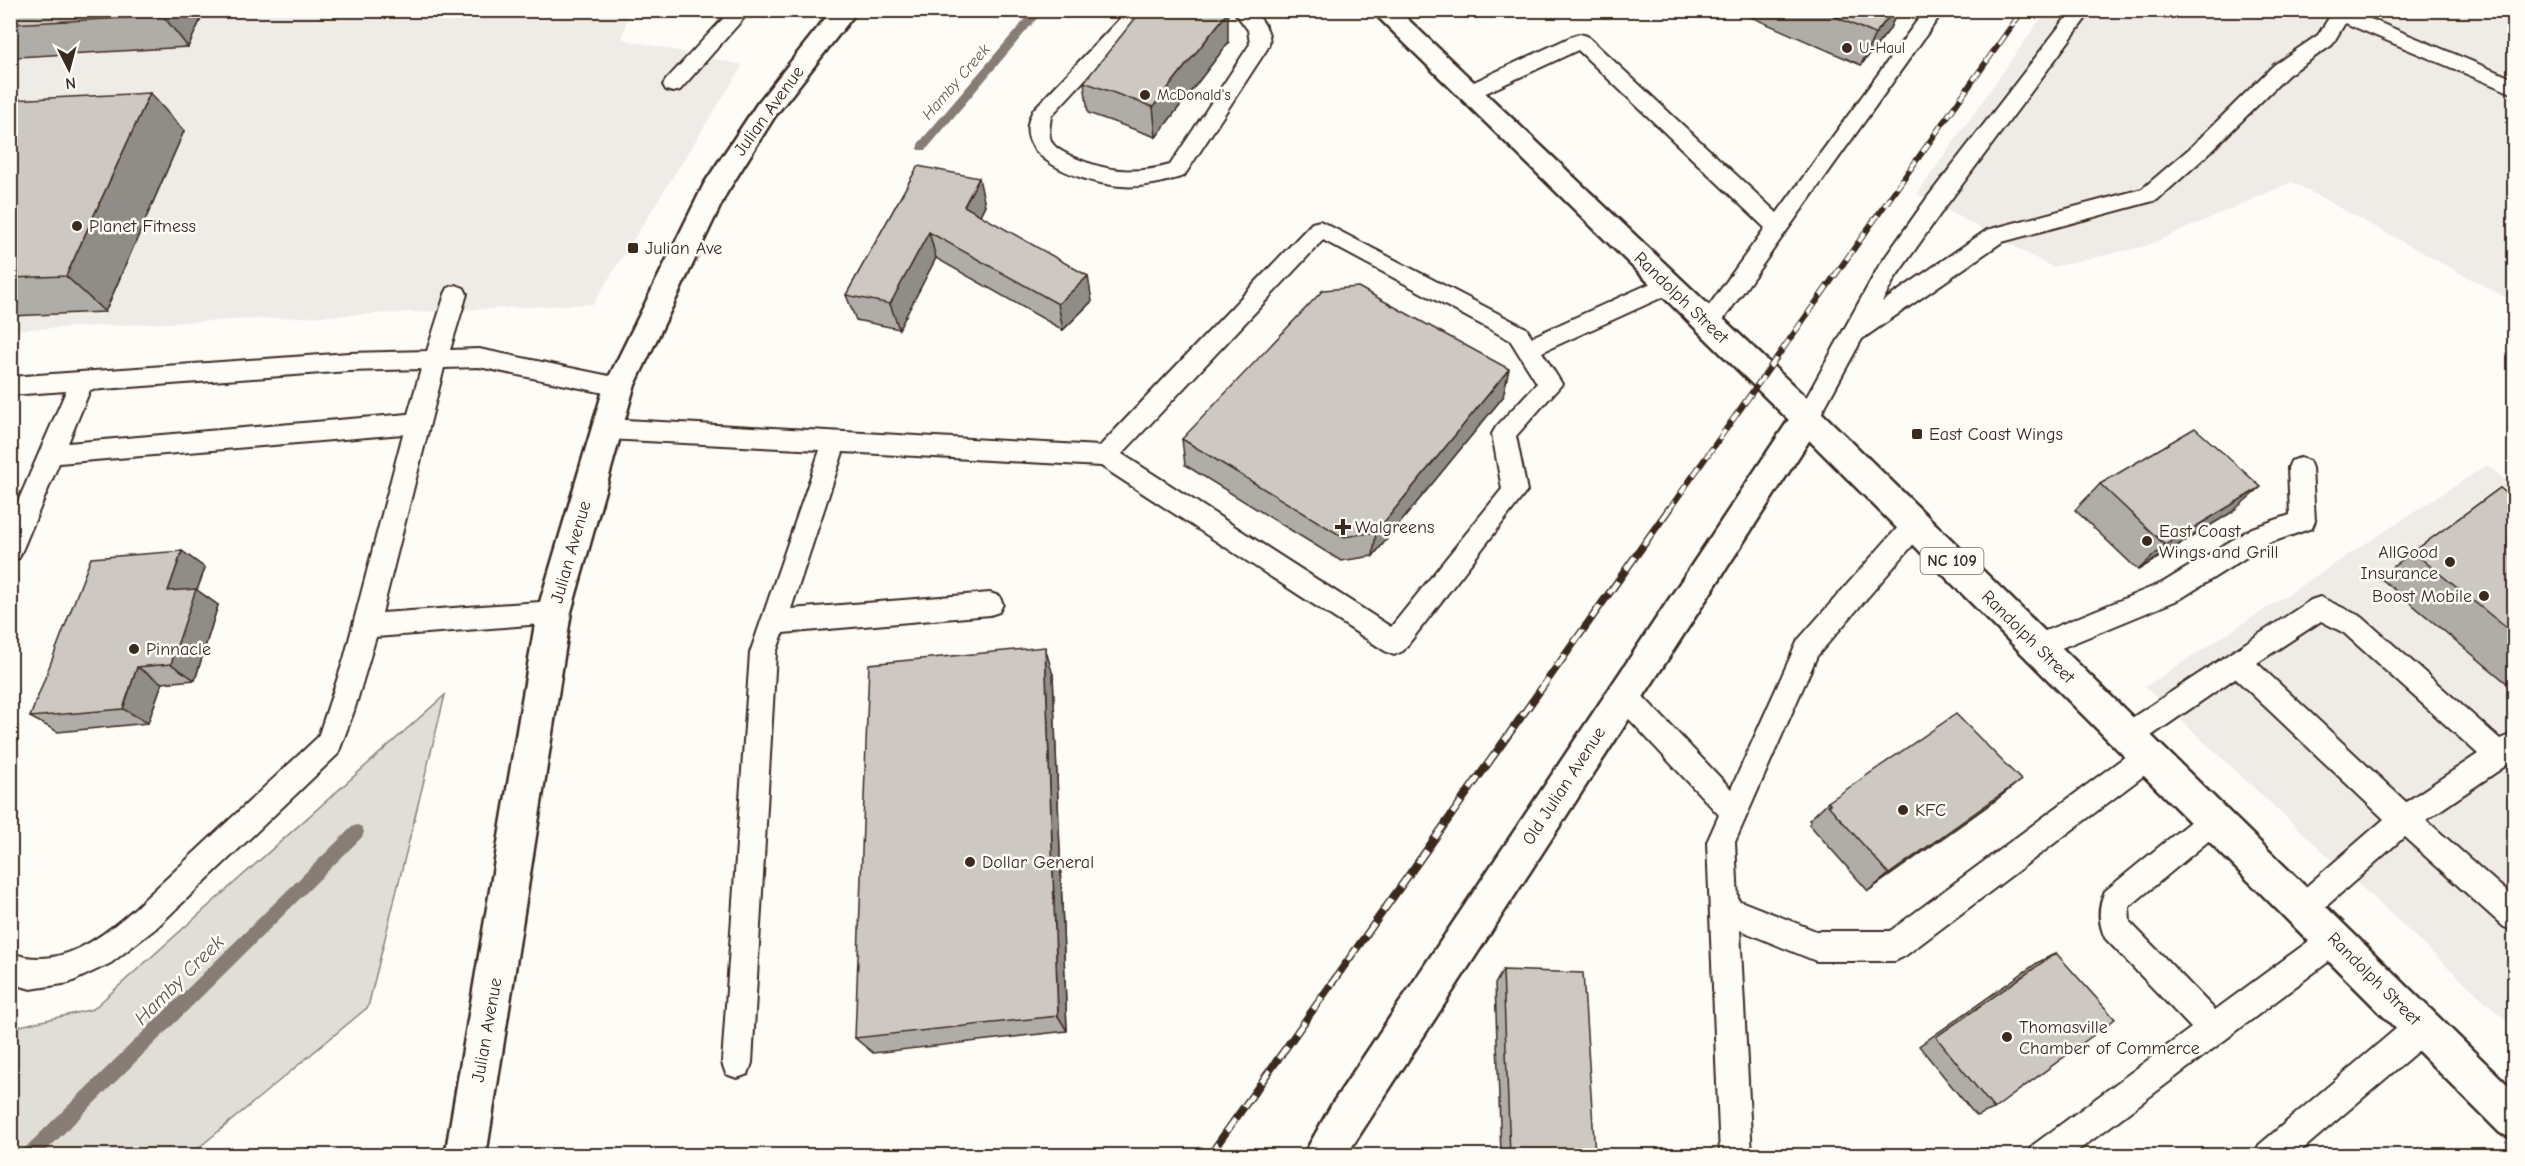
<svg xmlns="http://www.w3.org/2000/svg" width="2525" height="1166" viewBox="0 0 2525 1166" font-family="'Comic Neue',sans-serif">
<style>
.built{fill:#efece7}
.green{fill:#e1ded7;stroke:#8e847a;stroke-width:1.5}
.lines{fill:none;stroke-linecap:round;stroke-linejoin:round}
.stream{fill:#887d74;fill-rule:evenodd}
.service-casing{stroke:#3b2a1e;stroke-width:4}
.minor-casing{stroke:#3b2a1e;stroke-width:5}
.tertiary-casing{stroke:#3b2a1e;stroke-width:5}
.primary-casing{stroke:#3b2a1e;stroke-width:5}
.service{fill:#fdfcf7;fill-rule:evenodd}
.minor{fill:#fdfcf7;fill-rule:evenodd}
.tertiary{fill:#fdfcf7;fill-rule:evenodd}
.primary{fill:#fdfcf7;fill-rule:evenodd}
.rail-far1-casing{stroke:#3b2a1e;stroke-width:6}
.rail-casing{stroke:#3b2a1e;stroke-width:8}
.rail-far1{stroke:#fdfcf7;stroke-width:4;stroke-dasharray:11;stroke-linecap:butt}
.rail{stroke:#fdfcf7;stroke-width:5;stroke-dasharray:15;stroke-linecap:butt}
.wall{fill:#b0aca7;stroke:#3b2a1e;stroke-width:1.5}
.shaded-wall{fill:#908c88;stroke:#3b2a1e;stroke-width:1.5}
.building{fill:#cdc8c2;stroke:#3b2a1e;stroke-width:1.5}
.poi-dot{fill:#3b2a1e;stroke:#fdfcf7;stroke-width:2}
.labels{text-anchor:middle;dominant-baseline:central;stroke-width:5;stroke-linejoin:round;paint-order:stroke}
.far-poi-label{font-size:15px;fill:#3b2a1e;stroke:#fdfcf7;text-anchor:start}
.far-water-label{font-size:16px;font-style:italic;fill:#615349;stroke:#fdfcf7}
.shield{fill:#fdfcf7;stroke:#75695f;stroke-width:1.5}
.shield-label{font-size:16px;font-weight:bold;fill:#3b2a1e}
.street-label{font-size:18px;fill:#3b2a1e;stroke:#fdfcf7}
.poi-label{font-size:18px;fill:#3b2a1e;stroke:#fdfcf7;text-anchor:start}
.water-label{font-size:20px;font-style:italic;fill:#615349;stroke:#fdfcf7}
</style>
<rect width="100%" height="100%" fill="#fdfcf7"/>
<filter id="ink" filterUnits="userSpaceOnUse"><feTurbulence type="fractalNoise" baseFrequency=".0167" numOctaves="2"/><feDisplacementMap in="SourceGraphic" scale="12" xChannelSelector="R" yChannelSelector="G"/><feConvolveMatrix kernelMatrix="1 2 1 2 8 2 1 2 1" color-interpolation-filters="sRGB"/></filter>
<g filter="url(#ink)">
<!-- built -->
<g class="built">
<polygon points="10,11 629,11 622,39 743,65 593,304 11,330"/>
<polygon points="2046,11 2514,11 2514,302 2292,182 2146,246 2052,267 1917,194"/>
<polygon points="2487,465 2514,487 2514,1028 2145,687"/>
</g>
<!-- green -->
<polygon class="green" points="445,695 368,1007 190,1155 11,1155 11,1028 93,1009"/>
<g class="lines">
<!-- stream -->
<g class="stream">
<polygon points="1033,10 1044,10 926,150 918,150 918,144"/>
<polygon points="357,825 362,827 364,832 362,837 41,1156 21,1156 23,1150 352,827"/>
</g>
<defs>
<g id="service">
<polygon points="731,10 751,10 680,90 673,92 666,90 663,85 666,80"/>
<path d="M 1128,10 L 1149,10 L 1051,116 C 1050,125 1047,136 1053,144 C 1057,150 1066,153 1073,157 C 1105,171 1135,175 1170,165 L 1250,44 L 1248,30 L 1233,10 L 1253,10 C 1262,20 1275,35 1267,49 L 1184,176 C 1164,182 1143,188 1121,186 C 1087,184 1004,158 1034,109 Z"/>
<polygon points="1925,10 1944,10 1716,330 1708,333 1700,330 1697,324 1700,318 1765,228 1578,50 1475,98 1468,100 1461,98 1458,93 1461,88 1573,36 1580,34 1587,36 1777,213"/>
<polygon points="2072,10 2092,10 1943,210 1895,278 1882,302 1987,230 2142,189 2190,148 2274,65 2318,35 2334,10 2355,10 2354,12 2514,79 2514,94 2345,23 2332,45 2288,75 2204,158 2157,200 2002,242 1862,339 1815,425 1807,428 1799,425 1795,418 1879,266 1927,198"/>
<path d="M 1320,221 L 1526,328 L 1532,337 L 1660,279 L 1668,277 L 1676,279 L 1679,285 L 1676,291 L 1542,352 L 1562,384 L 1516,436 L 1527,491 L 1403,651 L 1394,655 L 1385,651 L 1101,466 L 843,452 L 791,609 L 990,593 L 999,596 L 1003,604 L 999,612 L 990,615 L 783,633 L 776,653 L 752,1063 L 748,1074 L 737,1078 L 726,1074 L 722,1063 L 750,653 L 820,450 L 607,439 L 599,436 L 595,429 L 599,422 L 607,419 L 1100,446 L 1312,223 ZM 1323,240 L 1510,340 L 1537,383 L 1496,427 L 1492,434 L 1502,489 L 1391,627 L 1122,454 Z"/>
<path d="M 456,285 L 464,288 L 467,294 L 450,350 L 479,349 L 619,378 L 627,380 L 631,387 L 627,394 L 619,396 L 479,367 L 444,368 L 382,613 L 554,601 L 563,604 L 567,612 L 563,620 L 554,623 L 376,637 L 354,711 L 338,754 L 155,929 L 111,963 L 69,983 L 31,989 L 10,983 L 10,952 C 57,972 100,939 134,909 L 318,737 L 344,659 L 403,434 L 59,463 L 19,558 L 10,561 L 10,520 L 66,391 L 10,395 L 10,377 L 349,353 L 427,351 L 445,294 L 448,288 ZM 421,369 L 408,414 L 68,443 L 90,390 L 349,371 Z"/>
<polygon points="2300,458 2309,461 2312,468 2315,521 2312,528 2269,543 2180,599 2037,658 2028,654 2024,646 2028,638 2162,583 2252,528 2290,515 2288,468 2291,461"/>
<polygon points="1915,514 1924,518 1927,525 1924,532 1817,656 1735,842 1738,900 1816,931 1890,931 2138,747 2148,743 2158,747 2162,756 2158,765 1905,956 1895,961 1816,961 1740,930 1752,1156 1720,1156 1707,842 1719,815 1615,704 1611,695 1615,686 1624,683 1633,686 1731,789 1798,640 1906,518"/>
<path d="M 2320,597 L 2362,617 L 2500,739 L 2514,733 L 2514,760 L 2426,820 L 2514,898 L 2514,931 L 2504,927 L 2404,837 L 2313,918 L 2303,922 L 2293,918 L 2288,908 L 2293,898 L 2384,819 L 2235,678 L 2138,745 L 2128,749 L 2118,745 L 2114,736 L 2118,727 L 2311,600 ZM 2321,621 L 2344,633 L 2478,754 L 2406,802 L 2257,663 Z"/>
<path d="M 2213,807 L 2223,811 L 2227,820 L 2223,829 L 2129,907 L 2130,922 L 2215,1010 L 2324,930 L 2334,925 L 2344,930 L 2349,940 L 2344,950 L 2071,1156 L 2028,1156 L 2033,1145 L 2191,1028 L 2105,938 C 2098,923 2098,906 2105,891 L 2203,811 Z"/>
<polygon points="2422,1012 2433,1016 2437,1027 2433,1038 2295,1156 2254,1156 2259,1145 2411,1016"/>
</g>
<polygon id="minor" points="1807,406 1818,409 1822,418 1818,427 1346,1156 1303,1156 1332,1104 1796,409"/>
<polygon id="tertiary" points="832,10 858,10 775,116 726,194 634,387 571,612 486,1156 445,1156 537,612 604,387 704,184 757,104"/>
<polygon id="primary" points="1371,10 1398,10 1818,409 2514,1091 2514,1139 2500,1133 1796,427"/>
</defs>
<!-- service casing -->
<use href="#service" class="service-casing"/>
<!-- minor casing -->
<use href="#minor" class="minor-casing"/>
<!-- tertiary casing -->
<use href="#tertiary" class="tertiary-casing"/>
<!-- primary casing -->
<use href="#primary" class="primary-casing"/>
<!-- service -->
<use href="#service" class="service"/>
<!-- minor -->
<use href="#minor" class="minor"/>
<!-- tertiary -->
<use href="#tertiary" class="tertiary"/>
<!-- primary -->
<use href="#primary" class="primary"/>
<defs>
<polyline id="rail-far1" points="1668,511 2023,10"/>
<polyline id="rail" points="1209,1156 1669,509"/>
</defs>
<!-- rail-far1 casing -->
<use href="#rail-far1" class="rail-far1-casing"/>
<!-- rail casing -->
<use href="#rail" class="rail-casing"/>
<!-- rail-far1 -->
<use href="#rail-far1" class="rail-far1"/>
<!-- rail -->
<use href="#rail" class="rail"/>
</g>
<!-- wall -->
<g class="wall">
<polygon points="10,10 205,10 188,47 17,57 10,49"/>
<polygon points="1735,10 1898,10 1889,30 1861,65"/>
<polygon points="1228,43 1156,137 1088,113 1084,82"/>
<polygon points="10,100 184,131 105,312 10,316"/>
<polygon points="918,166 985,205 980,215 1092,301 1063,330 936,258 899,329 856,320 846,295"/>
<polygon points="1503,397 1373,556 1341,561 1185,465 1182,439"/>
<polygon points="2100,484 2232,512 2138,570 2075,510"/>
<polygon points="2500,488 2514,499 2514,680 2508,684 2379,577"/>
<polygon points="182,551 205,568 197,590 218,605 195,680 162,683 148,723 58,732 30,717"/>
<polygon points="1053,675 1067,1031 873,1053 855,1038"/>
<polygon points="1996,800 1868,891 1809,824 1811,822 1809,820 1828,802"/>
<polygon points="2056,953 1994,1109 1976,1116 1919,1046 2037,963"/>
<polygon points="1503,970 1595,1155 1501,1155 1495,984"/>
</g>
<!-- shaded-wall -->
<g class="shaded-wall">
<polygon points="166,10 205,10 188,47 163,16"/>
<polygon points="1894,10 1898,10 1889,30 1861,65 1875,34"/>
<polygon points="1228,12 1228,43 1156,137 1153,107"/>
<polygon points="150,93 184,131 105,312 66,276"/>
<polygon points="979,178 985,205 971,233 964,206"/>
<polygon points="929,232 936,258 899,329 890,304"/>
<polygon points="1088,276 1092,301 1063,330 1058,304"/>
<polygon points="1509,369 1503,397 1373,556 1376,532"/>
<polygon points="2261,487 2232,512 2138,570 2165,545"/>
<polygon points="182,551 205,568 197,590 218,605 195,680 171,664 168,591"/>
<polygon points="1045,647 1053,675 1067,1031 1058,1016"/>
<polygon points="137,667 162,683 148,723 123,709"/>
<polygon points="2021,780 1996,800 1868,891 1889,874"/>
</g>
<!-- building -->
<g class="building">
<polygon points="10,10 166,10 163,16 10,24"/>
<polygon points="1142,10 1223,10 1228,12 1153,107 1084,82"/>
<polygon points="1820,10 1894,10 1875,34"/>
<polygon points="150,93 66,276 10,278 10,100"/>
<polygon points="918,166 979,178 964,206 1088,276 1058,304 929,232 890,304 846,295"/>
<polygon points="1358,287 1509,369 1376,532 1343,537 1182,439 1323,290"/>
<polygon points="2195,428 2261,487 2165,545 2100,484"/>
<polygon points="2500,488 2514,499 2514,634 2413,552"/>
<polygon points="182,551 168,591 196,589 171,664 137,667 123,709 30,717 91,558"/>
<polygon points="1045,647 1058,1016 855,1038 869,664"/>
<polygon points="1956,714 2021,780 1889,874 1828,805 1830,804 1828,802"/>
<polygon points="2056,953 2115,1019 1994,1109 1936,1037"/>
<polygon points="1503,970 1583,973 1595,1155 1510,1155"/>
</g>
</g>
<!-- markers -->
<g class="poi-dot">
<circle cx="1847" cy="48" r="6"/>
<circle cx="1145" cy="95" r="6"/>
<circle cx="77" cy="226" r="6"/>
<rect x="627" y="242" width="12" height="12" rx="3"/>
<rect x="1911" y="428" width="12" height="12" rx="3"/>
<path d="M1340 518h6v6h6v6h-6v6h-6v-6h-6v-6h6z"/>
<circle cx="2147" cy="541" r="6"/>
<circle cx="2450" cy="562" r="6"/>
<circle cx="2484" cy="596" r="6"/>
<circle cx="134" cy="649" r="6"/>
<circle cx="1903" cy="810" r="6"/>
<circle cx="970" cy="862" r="6"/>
<circle cx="2007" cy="1037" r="6"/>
</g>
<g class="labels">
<!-- far-poi labels -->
<g class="far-poi-label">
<text x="1859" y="48">U-Haul</text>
<text x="1157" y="95">McDonald's</text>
</g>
<!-- far-water labels -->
<g class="far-water-label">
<text transform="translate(956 82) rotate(-49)">Hamby Creek</text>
</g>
<!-- shield labels -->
<rect class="shield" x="1920.5" y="548" width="63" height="26" rx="4.5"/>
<g class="shield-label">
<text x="1952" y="561">NC 109</text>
</g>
<!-- street labels -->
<g class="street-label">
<text transform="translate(769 111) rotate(-54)">Julian Avenue</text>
<text transform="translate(1681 298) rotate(44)">Randolph Street</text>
<text transform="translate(571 552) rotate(-74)">Julian Avenue</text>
<text transform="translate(2028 637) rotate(45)">Randolph Street</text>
<text transform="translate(1564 786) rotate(-57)">Old Julian Avenue</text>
<text transform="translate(2374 979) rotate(45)">Randolph Street</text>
<text transform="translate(487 1030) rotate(-80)">Julian Avenue</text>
</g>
<!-- poi labels -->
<g class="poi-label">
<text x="89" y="226">Planet Fitness</text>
<text x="645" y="248">Julian Ave</text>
<text x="1929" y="434">East Coast Wings</text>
<text x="1355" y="527">Walgreens</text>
<text x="2159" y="531">East Coast<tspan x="2159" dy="21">Wings and Grill</tspan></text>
<text x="2438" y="552" text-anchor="end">AllGood<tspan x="2438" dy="21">Insurance</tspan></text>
<text x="2472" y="596" text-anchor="end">Boost Mobile</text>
<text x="146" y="649">Pinnacle</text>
<text x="1915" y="810">KFC</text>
<text x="982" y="862">Dollar General</text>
<text x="2019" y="1027">Thomasville<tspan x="2019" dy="21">Chamber of Commerce</tspan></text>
</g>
<!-- water labels -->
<g class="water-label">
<text transform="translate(179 980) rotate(-45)">Hamby Creek</text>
</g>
</g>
<!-- margin -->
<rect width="2525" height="1166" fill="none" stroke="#fdfcf7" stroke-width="36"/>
<rect x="18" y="18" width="2489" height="1130" fill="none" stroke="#3b2a1e" stroke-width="2" filter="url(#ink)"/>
<!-- north arrow -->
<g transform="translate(69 69) rotate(174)" stroke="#fdfcf7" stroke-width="4.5" paint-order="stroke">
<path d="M0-4.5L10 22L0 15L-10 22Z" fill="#3b2a1e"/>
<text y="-9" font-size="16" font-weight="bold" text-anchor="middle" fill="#3b2a1e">N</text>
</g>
</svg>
